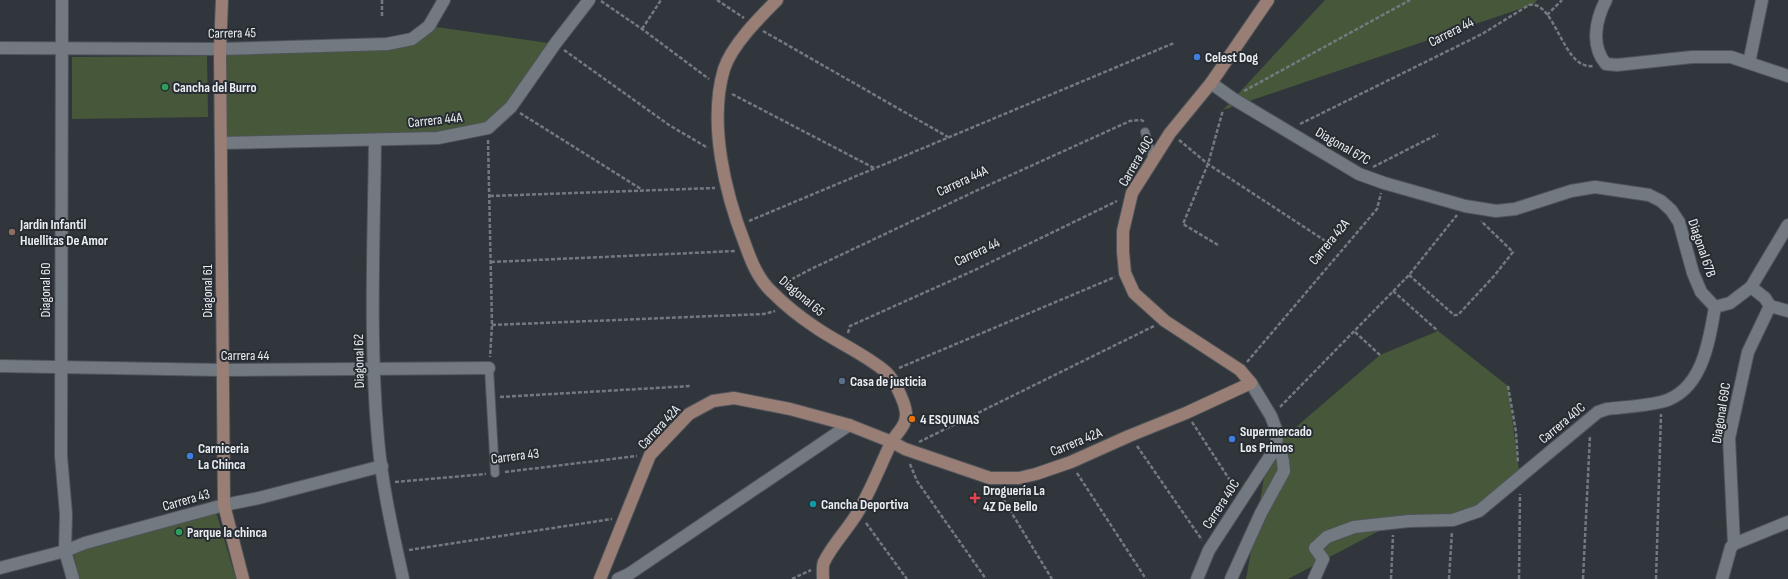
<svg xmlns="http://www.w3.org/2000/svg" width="1788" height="579" viewBox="0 0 1788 579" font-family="'Sofia Sans Condensed',sans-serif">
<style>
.green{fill:#465839}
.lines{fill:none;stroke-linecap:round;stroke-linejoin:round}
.lane-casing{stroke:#4f5459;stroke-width:10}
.street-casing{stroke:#4f5459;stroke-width:14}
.secondary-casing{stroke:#4f5459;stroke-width:14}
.path{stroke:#74797f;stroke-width:2.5;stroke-dasharray:4 2;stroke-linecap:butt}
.lane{stroke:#737981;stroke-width:8}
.street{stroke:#737981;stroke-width:12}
.secondary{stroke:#997e76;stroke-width:12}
.shop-dot{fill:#3f7fe0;stroke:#272c32;stroke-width:1.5}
.leisure-dot{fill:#2e9e5b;stroke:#272c32;stroke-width:1.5}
.education-dot{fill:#8d6e63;stroke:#272c32;stroke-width:1.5}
.service-dot{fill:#5c6f8a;stroke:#272c32;stroke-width:1.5}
.food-dot{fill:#e8710a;stroke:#272c32;stroke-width:1.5}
.health-dot{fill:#e0444e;stroke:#272c32;stroke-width:1.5}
.culture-dot{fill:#0f9aa8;stroke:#272c32;stroke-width:1.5}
.labels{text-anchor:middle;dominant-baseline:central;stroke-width:4;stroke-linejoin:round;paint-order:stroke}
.street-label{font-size:14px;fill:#e9edf1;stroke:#272c32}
.poi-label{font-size:14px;font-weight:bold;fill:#e9edf1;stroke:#272c32;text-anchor:start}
</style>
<rect width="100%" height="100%" fill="#31363d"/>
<!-- green -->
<g class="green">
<polygon points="1325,0 1537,0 1534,4 1223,110"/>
<polygon points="429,26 555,44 488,128 438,138 221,143 220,49 387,44"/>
<polygon points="207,56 208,117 72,119 72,57"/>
<polygon points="1438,331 1508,386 1520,479 1453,520 1394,523 1288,579 1246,579 1269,450 1380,355"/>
<polygon points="216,512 236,579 79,579 73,551"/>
</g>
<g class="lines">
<defs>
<g id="lane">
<polyline points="1145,132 1153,159"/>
<polyline points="489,368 495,473"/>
</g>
<g id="street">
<polyline points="62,0 61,456 66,514 65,551 73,579"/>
<path d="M 1606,0 C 1596,19 1590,46 1606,64 L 1617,65 L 1692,57 L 1731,57 L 1788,76"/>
<polyline points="0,48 220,49 387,44 412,39 429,26 444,0"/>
<polyline points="1749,63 1762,0"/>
<polyline points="1211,83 1232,98 1359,174 1384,183 1465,206 1496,211 1515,209 1571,191 1595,187 1649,195 1661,201 1671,210 1679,222 1693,273 1701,292 1715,307"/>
<path d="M 375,140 C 374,239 369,340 378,439 C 382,486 393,533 403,579"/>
<polyline points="221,143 438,138 488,128 511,107 555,44 589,0"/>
<polyline points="1770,306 1788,311"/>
<polyline points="0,366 222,370 489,368"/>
<polyline points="1734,544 1788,522"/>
<polyline points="0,568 65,551 85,543 224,505 259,498 382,466"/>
<polyline points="618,579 629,574 849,425"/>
<polyline points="1197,579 1209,550 1276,447 1277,432 1271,416 1251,383"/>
<polyline points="1231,579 1261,513 1284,471 1283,461 1281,453 1276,447"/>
<path d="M 1314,579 L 1323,559 L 1315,548 L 1327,537 L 1354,527 L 1409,521 L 1453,520 L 1479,511 L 1598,412 L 1607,409 C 1625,407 1644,406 1661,402 C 1702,392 1709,342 1715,307 L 1730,303 L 1751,287 L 1788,225"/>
<polyline points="1722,579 1731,547 1734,544 1729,438 1748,352 1770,306 1765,298 1751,287"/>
</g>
<g id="secondary">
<polyline points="222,0 220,49 224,505 243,579"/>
<path d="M 777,0 C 759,18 732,45 724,69 C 708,123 725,193 745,244 C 751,261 758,279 772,292 C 785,305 800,317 815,327 C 838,343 865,354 886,372 C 894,379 905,402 906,413 C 907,426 896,433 891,443 C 880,466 871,490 858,512 C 848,529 832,545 824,562 C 822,566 823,574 823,579"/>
<polyline points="600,579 650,455 689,414 713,401 734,398 790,409 849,425 892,442 905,449 990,478 1019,478 1036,474 1071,462 1129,436 1186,413 1251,383 1240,370 1165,321 1134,293 1125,273 1123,252 1123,231 1132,193 1170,133 1211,83 1268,0"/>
</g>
</defs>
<!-- lane casing -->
<use href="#lane" class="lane-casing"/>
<!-- street casing -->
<use href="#street" class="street-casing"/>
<!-- secondary casing -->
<use href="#secondary" class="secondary-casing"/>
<!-- path -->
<g class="path">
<polyline points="382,0 382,18"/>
<polyline points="717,0 744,18"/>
<polyline points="601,1 642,29 709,79"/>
<polyline points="1547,15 1562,0"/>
<polyline points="642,29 661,0"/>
<polyline points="763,31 948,137"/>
<polyline points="564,50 669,125 708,148"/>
<polyline points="1244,91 1410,0"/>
<polyline points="732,94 874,168"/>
<polyline points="520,113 641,189"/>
<path d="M 1300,124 L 1482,34 L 1529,5 C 1556,0 1562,70 1593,66"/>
<polyline points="488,140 492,325 490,357"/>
<polyline points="1179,140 1208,164 1327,242"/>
<polyline points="1373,167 1438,134"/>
<polyline points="490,196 715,188"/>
<polyline points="749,221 1174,43"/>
<polyline points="1218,245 1183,224 1208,164 1223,110"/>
<polyline points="491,262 736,251"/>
<polyline points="1409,275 1454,315 1458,315 1494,276 1513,252 1481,221"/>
<polyline points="781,285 809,270 980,189 1130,121 1141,120 1145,122"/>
<polyline points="1393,291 1438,331"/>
<polyline points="492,325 764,314 775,311"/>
<polyline points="1355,332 1380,355"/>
<polyline points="848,333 850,326 977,269 1117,201"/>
<polyline points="1247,362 1377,209 1381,193"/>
<polyline points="899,368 1115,277"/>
<polyline points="1508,386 1516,432 1518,463"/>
<polyline points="500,397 691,386"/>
<polyline points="1280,407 1409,275 1457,215"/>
<polyline points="1192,422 1235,488"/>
<polyline points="919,442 1154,326"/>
<polyline points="1137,446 1202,540"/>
<polyline points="910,464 917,481 986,579"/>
<polyline points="505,472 637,456"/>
<polyline points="1077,473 1146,579"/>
<polyline points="395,482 486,474"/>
<polyline points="997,489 1052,579"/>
<polyline points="866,523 907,579"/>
<polyline points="409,550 612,519"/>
<polyline points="792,579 811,570"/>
<polyline points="1391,579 1393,535"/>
<polyline points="1449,579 1452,531"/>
<polyline points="1519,579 1520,494"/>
<polyline points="1583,579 1590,435"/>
<polyline points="1656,579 1661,414"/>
</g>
<!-- lane -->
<use href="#lane" class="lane"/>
<!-- street -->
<use href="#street" class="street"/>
<!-- secondary -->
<use href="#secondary" class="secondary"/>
</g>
<!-- markers -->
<g class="shop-dot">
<circle cx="1197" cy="57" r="4"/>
<circle cx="1232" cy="439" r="4"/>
<circle cx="190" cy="456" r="4"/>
</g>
<g class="leisure-dot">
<circle cx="165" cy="87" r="4"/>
<circle cx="179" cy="532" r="4"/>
</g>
<circle class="education-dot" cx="12" cy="232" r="4"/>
<circle class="service-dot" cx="842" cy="381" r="4"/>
<circle class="food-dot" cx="912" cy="419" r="4"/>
<path class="health-dot" d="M973 492h4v4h4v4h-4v4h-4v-4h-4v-4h4z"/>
<circle class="culture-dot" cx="813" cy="504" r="4"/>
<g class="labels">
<!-- street labels -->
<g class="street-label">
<text transform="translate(1451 32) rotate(-27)">Carrera 44</text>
<text transform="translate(232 33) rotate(-1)">Carrera 45</text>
<text transform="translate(435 120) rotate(-6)">Carrera 44A</text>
<text transform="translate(1343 146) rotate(30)">Diagonal 67C</text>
<text transform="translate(1136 161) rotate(-60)">Carrera 40C</text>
<text transform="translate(962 181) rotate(-25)">Carrera 44A</text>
<text transform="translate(1329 242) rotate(-50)">Carrera 42A</text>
<text transform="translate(1702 248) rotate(71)">Diagonal 67B</text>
<text transform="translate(977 252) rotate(-25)">Carrera 44</text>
<text transform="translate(45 290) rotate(-90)">Diagonal 60</text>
<text transform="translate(207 291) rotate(-90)">Diagonal 61</text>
<text transform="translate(802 296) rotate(40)">Diagonal 65</text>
<text x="245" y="355">Carrera 44</text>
<text transform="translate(359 361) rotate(-91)">Diagonal 62</text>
<text transform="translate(1721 413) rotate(-81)">Diagonal 69C</text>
<text transform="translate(1562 423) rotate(-40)">Carrera 40C</text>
<text transform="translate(659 427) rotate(-47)">Carrera 42A</text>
<text transform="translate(1076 442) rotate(-22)">Carrera 42A</text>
<text transform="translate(515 456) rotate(-7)">Carrera 43</text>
<text transform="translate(186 500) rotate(-16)">Carrera 43</text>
<text transform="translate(1221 504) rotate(-57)">Carrera 40C</text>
</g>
<!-- poi labels -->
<g class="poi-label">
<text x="1205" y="57">Celest Dog</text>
<text x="173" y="87">Cancha del Burro</text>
<text x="20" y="224">Jardin Infantil<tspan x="20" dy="16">Huellitas De Amor</tspan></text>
<text x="850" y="381">Casa de justicia</text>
<text x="920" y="419">4 ESQUINAS</text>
<text x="1240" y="431">Supermercado<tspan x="1240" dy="16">Los Primos</tspan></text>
<text x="198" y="448">Carniceria<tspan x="198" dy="16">La Chinca</tspan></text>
<text x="983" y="490">Droguería La<tspan x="983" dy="16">4Z De Bello</tspan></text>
<text x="821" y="504">Cancha Deportiva</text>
<text x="187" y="532">Parque la chinca</text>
</g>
</g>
</svg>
